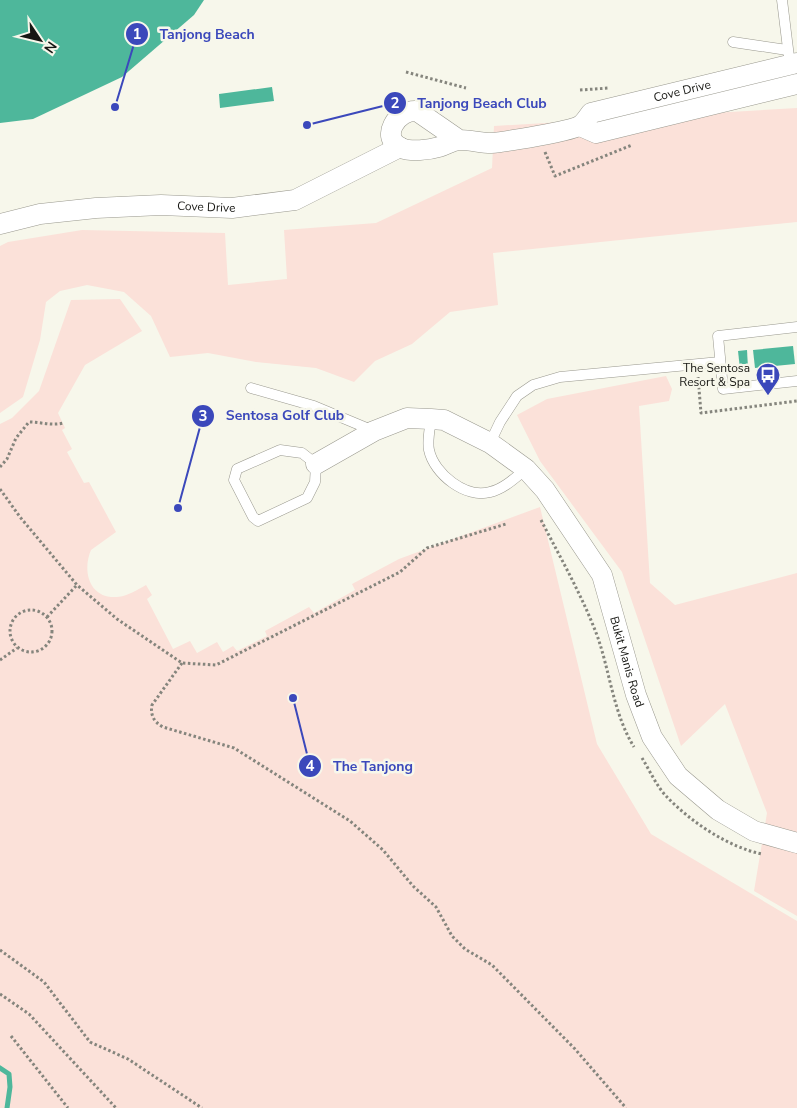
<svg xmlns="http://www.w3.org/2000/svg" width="797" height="1108" viewBox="0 0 797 1108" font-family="'Nunito Sans',sans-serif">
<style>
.green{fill:#fbe1d9}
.water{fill:#4eb79b}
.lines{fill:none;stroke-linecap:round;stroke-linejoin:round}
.stream{stroke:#4eb79b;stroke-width:5}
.service-casing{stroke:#99988e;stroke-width:11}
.minor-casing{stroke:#99988e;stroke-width:21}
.path{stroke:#85857d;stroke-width:3;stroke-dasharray:2.5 2.5;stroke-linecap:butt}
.service{stroke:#fff;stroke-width:10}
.minor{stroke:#fff;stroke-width:20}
.labels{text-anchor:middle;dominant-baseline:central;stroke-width:5;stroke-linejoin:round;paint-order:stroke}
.street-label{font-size:12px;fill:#171713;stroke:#f7f7eb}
.poi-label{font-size:12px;fill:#171713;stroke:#f7f7eb;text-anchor:end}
.leader{fill:none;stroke:#3b48bb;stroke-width:2}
.callout-dot{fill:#3b48bb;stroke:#f7f7eb;stroke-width:2}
.mark-label{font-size:15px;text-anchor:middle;font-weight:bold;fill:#fff}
.callout-label{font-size:14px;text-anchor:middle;font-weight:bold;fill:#3b48bb;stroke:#f7f7eb;stroke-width:5;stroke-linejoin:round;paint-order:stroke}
</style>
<rect width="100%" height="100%" fill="#f7f7eb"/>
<!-- green -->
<g class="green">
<polygon points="797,108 797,222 493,253 498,305 450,312 412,344 375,361 354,382 316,368 256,362 208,353 170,357 151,316 124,292 87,285 60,291 46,302 40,340 23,397 0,413 0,246 8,242 82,230 225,233 228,285 287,279 284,230 376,223 492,168 494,126"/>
<path d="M 120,299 L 142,331 L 85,365 L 58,413 L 65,428 L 62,430 L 72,449 L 67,452 L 84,483 L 89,482 L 116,532 L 91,550 C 82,571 89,599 117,597 C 128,596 137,590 146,585 L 152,595 L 147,599 L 173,649 L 190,641 L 197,653 L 217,642 L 223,652 L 233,646 L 237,651 L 267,636 L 265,631 L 309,607 L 314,613 L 355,590 L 352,584 L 399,559 L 540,507 L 597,744 L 651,834 L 797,921 L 797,1108 L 0,1108 L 0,424 L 12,418 L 39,391 L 71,300 Z"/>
<polygon points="666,376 672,389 669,401 639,406 650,583 675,605 797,573 797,916 754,891 767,813 725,704 681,746 622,572 540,461 517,415 547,399"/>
</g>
<!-- water -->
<g class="water">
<polygon points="0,0 204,0 194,15 122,77 33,119 0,123"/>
<polygon points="272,87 274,101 220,108 219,94"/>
<polygon points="793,346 795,364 755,368 753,350"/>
<polygon points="747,350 748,368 740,369 738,351"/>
</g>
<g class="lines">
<!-- stream -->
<polyline class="stream" points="0,1068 9,1074 10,1087 7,1108"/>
<defs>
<g id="service">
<polyline points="782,0 790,65"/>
<polyline points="733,42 787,50"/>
<polyline points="797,327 718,336 723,389 797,381"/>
<polyline points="251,388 314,406 374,431"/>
<path d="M 431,419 C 430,428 427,441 429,450 C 434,474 466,499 490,492 C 504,489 516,477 526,469"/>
<polyline points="490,443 500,422 517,396 533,385 560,377 720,362"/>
<polygon points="280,450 302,453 316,464 315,482 307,498 258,521 253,517 234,480 237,469"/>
</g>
<g id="minor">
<polyline points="580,126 596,133 797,84"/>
<path id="s1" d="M 459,140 L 417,111 C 397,109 379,138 401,148 C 411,152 429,150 439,147 C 446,145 453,140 460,140 C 471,140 481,143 491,143 C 504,142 573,131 581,125 C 585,122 588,117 591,113 L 797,63"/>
<path id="s2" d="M 0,224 L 40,214 L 96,208 L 161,205 L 232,208 L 295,200 L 400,147"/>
<path id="s3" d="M 316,464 L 374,431 L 407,418 L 431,419 L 444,420 L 490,443 L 526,469 L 545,490 L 602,575 L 636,695 L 652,737 L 678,776 L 718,810 L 754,831 L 797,843"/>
</g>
</defs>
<!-- service casing -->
<use href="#service" class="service-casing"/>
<!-- minor casing -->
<use href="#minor" class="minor-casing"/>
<!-- path -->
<g class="path">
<polyline points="406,72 466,88"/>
<polyline points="580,90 609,88"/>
<polyline points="545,152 555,176 632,145"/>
<polyline points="698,377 701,413 797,401"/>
<path d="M 0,467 L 7,459 L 16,438 L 29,422 C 41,422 52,426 63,423"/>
<polyline points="0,489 20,517 77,585 117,619 182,663 216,665 400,572 427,548 506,524"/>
<path d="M 541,520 C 561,559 583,597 598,638 C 610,673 614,715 634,747"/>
<circle cx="31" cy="631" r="21"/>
<polyline points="47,617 77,585"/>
<polyline points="0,660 17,648"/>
<path d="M 182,663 L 152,705 C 150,715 154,722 163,727 L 234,748 L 350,821 L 383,850 L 413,886 L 436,907 L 452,936 L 465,949 L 492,965 L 575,1049 L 626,1108"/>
<path d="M 642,758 C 650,771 657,787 667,797 C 691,822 728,847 762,854"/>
<polyline points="0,950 44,982 90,1042 128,1059 202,1108"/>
<polyline points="0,994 29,1014 116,1108"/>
<polyline points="11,1036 68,1108"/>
</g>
<!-- service -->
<use href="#service" class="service"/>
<!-- minor -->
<use href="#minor" class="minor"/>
</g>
<!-- icons -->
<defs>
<symbol id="bus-pin" viewBox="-11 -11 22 30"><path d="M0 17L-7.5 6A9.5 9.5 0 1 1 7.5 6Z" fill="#3b48bb" stroke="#f7f7eb"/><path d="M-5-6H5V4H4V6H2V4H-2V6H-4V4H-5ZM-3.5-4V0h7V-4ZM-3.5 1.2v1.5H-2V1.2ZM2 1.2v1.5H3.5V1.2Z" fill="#fff"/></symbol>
</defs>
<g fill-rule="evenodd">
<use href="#bus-pin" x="754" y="361" width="28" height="38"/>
</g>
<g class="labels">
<!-- street labels -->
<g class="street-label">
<text stroke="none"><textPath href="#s1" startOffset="401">Cove Drive</textPath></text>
<text stroke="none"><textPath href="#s2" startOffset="208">Cove Drive</textPath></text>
<text stroke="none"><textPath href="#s3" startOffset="456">Bukit Manis Road</textPath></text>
</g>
<!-- poi labels -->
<g class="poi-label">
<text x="750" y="368">The Sentosa<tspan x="750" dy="14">Resort &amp; Spa</tspan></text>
</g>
</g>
<!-- callouts -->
<path class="leader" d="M115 107L137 34M307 125L395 103M178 508L203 416M293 698L310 766"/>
<g class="callout-dot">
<circle cx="115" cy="107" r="5"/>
<circle cx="307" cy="125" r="5"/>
<circle cx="178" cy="508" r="5"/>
<circle cx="293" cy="698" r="5"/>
<circle cx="137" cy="34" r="12"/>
<circle cx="395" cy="103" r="12"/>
<circle cx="203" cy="416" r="12"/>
<circle cx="310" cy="766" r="12"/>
</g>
<g class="mark-label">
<text x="137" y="39">1</text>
<text x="395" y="108">2</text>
<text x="203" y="421">3</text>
<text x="310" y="771">4</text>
</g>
<g class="callout-label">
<text x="207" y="39">Tanjong Beach</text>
<text x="482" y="108">Tanjong Beach Club</text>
<text x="285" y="420">Sentosa Golf Club</text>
<text x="373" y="771">The Tanjong</text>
</g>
<!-- north arrow -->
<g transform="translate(40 40) rotate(125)" stroke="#f7f7eb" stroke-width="4" paint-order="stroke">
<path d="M0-4L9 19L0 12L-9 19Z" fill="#171713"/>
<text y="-8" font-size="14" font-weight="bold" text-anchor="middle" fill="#171713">N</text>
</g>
</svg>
